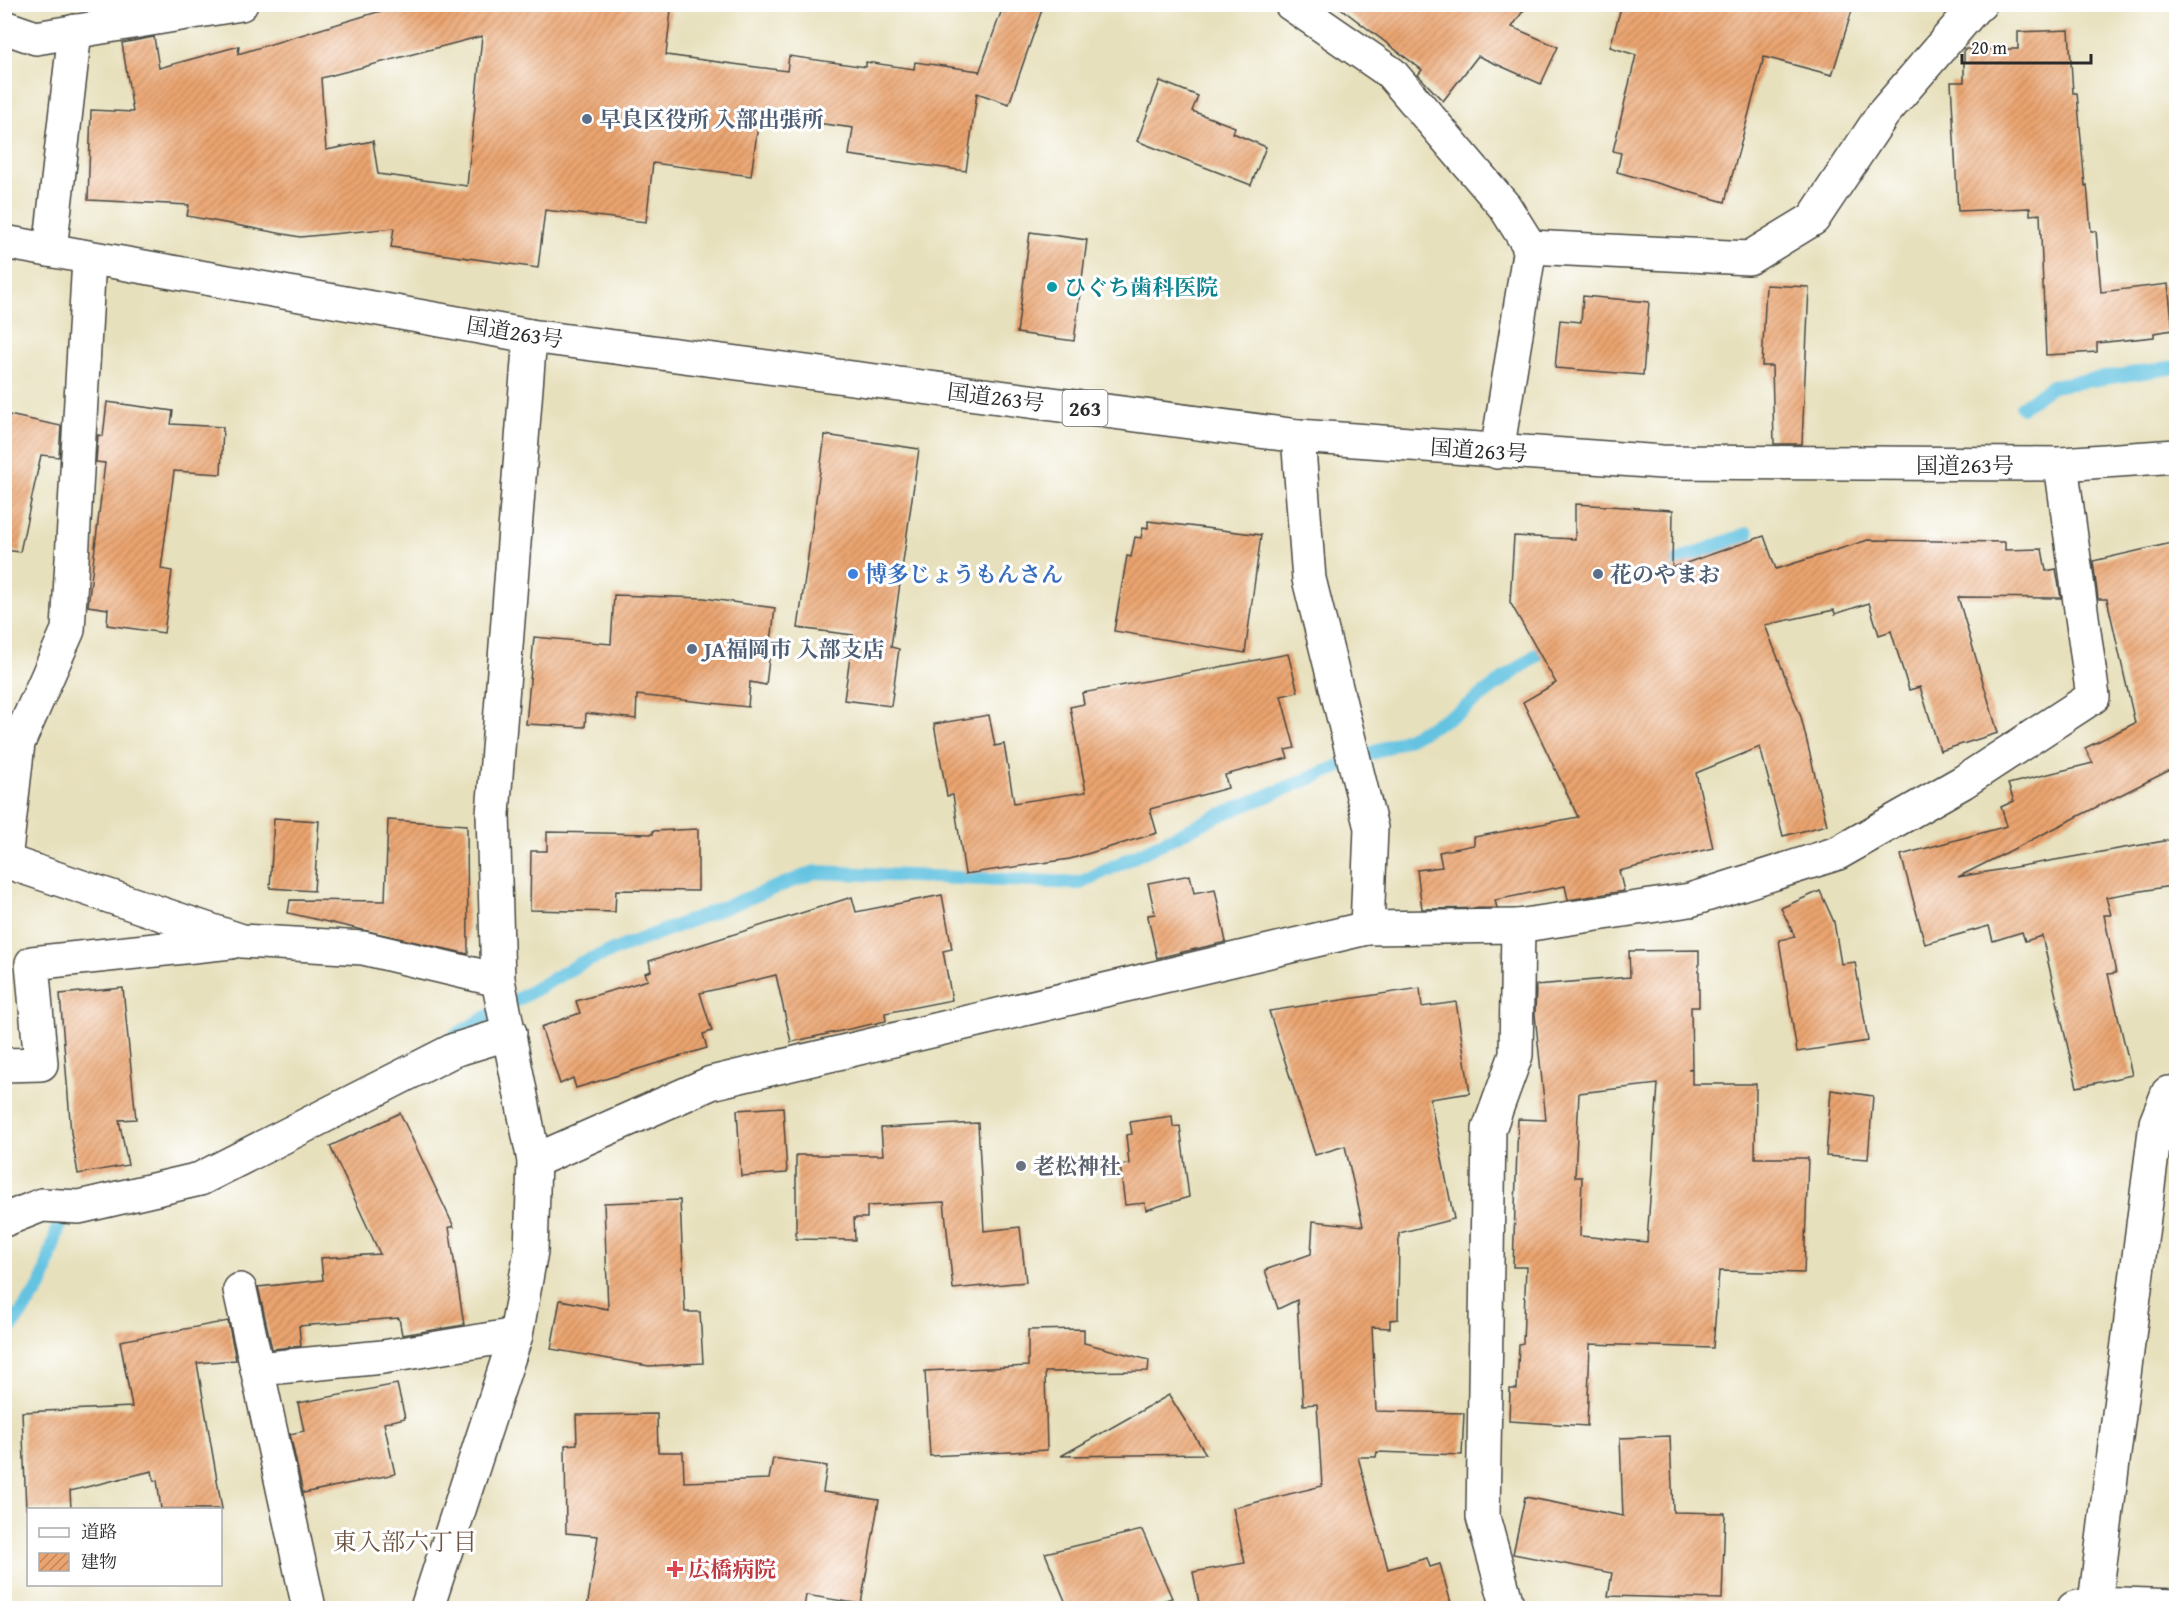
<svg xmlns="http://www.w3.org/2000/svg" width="2181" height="1613" viewBox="0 0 2181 1613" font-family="'Gentium Book Plus','Noto Serif JP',serif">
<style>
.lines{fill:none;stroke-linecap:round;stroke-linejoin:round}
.stream{stroke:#63c3e1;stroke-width:14}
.building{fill:url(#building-hatch);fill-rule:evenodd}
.minor-casing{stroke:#474641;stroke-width:36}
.highway-casing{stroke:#474641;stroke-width:36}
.minor{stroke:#fff;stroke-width:33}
.highway{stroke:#fff;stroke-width:33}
.service-dot{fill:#5c6f8a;stroke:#fff;stroke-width:2}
.culture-dot{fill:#0f9aa8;stroke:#fff;stroke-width:2}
.shop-dot{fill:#3f7fe0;stroke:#fff;stroke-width:2}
.worship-dot{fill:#6b7280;stroke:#fff;stroke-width:2}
.health-dot{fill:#e0444e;stroke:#fff;stroke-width:2}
.labels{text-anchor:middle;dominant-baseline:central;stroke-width:6;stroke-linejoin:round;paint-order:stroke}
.shield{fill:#fff;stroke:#6b6b6b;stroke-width:1.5}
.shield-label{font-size:21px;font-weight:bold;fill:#2b2b2b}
.service-label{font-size:22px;font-weight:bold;fill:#4e5e75;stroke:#fff;text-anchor:start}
.culture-label{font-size:22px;font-weight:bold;fill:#0d838f;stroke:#fff;text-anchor:start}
.street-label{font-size:22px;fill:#2b2b2b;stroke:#fff}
.shop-label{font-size:22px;font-weight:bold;fill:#366cbe;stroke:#fff;text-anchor:start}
.worship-label{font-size:22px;font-weight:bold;fill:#5b616d;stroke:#fff;text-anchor:start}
.health-label{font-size:22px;font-weight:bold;fill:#be3a42;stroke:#fff;text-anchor:start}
.neighbourhood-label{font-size:24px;fill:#6e5543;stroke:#fff}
</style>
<defs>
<pattern id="building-hatch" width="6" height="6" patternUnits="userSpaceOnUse" patternTransform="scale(1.5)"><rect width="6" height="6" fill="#eba46f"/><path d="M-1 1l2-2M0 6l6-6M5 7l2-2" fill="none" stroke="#bf865b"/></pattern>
</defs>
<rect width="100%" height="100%" fill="#fff"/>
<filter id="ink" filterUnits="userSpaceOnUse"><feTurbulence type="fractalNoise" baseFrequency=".0167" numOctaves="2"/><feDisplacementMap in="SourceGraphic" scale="12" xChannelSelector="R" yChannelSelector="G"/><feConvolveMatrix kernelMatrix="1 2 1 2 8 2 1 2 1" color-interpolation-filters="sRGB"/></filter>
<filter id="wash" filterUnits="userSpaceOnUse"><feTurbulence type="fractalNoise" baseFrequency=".008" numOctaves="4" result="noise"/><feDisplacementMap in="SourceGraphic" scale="24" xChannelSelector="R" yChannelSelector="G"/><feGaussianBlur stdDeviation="1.35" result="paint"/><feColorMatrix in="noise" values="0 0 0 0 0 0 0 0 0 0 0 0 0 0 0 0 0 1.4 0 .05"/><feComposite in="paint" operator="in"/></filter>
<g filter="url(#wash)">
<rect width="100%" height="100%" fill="#e7e0bc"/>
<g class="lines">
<!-- stream -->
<g class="stream">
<polyline points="2022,407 2052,386 2176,367"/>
<polyline points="1656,574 1687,557 1747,534"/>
<polyline points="454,1036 581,963 815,872 1080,883 1215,817 1409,738 1459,712 1553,643"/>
<polyline points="4,1337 42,1284 65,1204"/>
</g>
</g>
<g id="blocks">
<!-- building -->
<g class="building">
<path d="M 404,4 L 622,4 L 671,10 L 666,55 L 787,71 L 789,56 L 866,67 L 866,62 L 914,69 L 915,62 L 979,71 L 979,73 L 1004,4 L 1044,4 L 1009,104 L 977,93 L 966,171 L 849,155 L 853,128 L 780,118 L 779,128 L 758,125 L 751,176 L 653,163 L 646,222 L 545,210 L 538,268 L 391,247 L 394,228 L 300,237 L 187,216 L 189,205 L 88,200 L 91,110 L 133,112 L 122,43 L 154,37 L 159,68 L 239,46 L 238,54 ZM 482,36 L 467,186 L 378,174 L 373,141 L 326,150 L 321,78 Z"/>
<polygon points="1335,4 1528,4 1512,27 1558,47 1541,84 1478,56 1443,101 1418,75 1422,70"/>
<polygon points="1622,4 1854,4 1832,75 1764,57 1725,202 1617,172 1621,153 1613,151 1636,55 1610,47"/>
<polygon points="2069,30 2073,93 2077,93 2085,186 2087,185 2091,231 2096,231 2101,292 2168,284 2173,330 2154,333 2154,337 2097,343 2097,352 2046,355 2040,214 2030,215 2030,208 1958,211 1951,82 1964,82 1964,49 2018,49 2018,32"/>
<polygon points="1160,81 1198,96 1192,111 1235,127 1233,133 1266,147 1251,185 1137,141"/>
<polygon points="1030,232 1087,240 1074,341 1017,333"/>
<polygon points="1766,285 1809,287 1802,444 1774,444 1772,366 1762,366"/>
<polygon points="1583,296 1649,302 1643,375 1555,368 1560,320 1581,322"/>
<polygon points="107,402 173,411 171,424 223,427 221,474 174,471 161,569 172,571 164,633 107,625 108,609 88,606 105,463 96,462 98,435 103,436"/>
<polygon points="4,414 61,426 59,457 41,455 20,552 4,550"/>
<polygon points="825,435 919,449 891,647 899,649 891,706 844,700 853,635 798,628"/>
<polygon points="1575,504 1673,510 1672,568 1764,536 1776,569 1868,540 2005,542 2005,550 2042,549 2046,571 2056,569 2061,598 1958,597 1998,733 1940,751 1920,687 1909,690 1891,631 1879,635 1869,603 1835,614 1834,610 1765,625 1801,717 1827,825 1783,836 1760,747 1696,773 1713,848 1619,871 1624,891 1568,900 1565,886 1495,900 1497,908 1422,909 1417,870 1442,867 1439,852 1474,845 1474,837 1578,817 1523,702 1556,683 1510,602 1514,536 1575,539"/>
<polygon points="1148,521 1261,535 1245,653 1114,631 1127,556 1131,557 1135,537 1141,538 1143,527 1148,528"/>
<polygon points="2176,542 2176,767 1958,877 2176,839 2176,885 2106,897 2111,915 2104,915 2116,973 2108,974 2132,1075 2077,1087 2042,936 2025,941 2022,932 1993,941 1989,926 1925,944 1901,855 2007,826 2001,807 2014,801 2008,784 2093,763 2085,748 2135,723 2107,599 2098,599 2093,561"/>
<polygon points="614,595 704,598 775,608 766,685 750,682 748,707 637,695 636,719 586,713 585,727 526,724 534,637 611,644"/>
<polygon points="1288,654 1298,692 1281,696 1295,748 1285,750 1288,758 1225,775 1228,788 1150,809 1157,833 1070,859 965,874 953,795 947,796 934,724 989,715 995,746 1004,744 1014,803 1086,792 1070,707 1084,704 1082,693"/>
<polygon points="274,818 319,821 314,891 270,888"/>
<polygon points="388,820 467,825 468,954 288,913 290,900 385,901"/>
<polygon points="698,829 698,891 616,890 615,912 530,910 531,851 547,851 547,832 653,834 653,831"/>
<polygon points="1190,875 1194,893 1215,889 1226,942 1157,958 1148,917 1148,915 1155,914 1148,883"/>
<polygon points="1820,891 1834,922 1841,964 1855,962 1868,1041 1797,1052 1779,940 1795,937 1781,908"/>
<polygon points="942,895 952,949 943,951 952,1000 885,1013 886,1021 791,1042 776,975 700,993 712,1031 703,1034 707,1048 576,1088 573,1078 560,1084 541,1027 580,1013 576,1001 648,980 645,973 651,971 649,961 852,897 856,912"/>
<path d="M 1699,950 L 1699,1007 L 1691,1007 L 1692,1068 L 1688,1069 L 1692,1069 L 1692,1084 L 1756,1084 L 1755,1158 L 1808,1158 L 1804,1273 L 1719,1271 L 1713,1348 L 1590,1344 L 1587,1426 L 1509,1421 L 1510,1389 L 1517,1389 L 1519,1344 L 1523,1343 L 1526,1267 L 1513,1267 L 1518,1119 L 1546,1120 L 1535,1014 L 1536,985 L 1630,977 L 1629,951 ZM 1658,1084 L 1647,1242 L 1580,1236 L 1582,1177 L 1575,1177 L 1579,1093 Z"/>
<polygon points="123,988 136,1119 119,1120 128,1165 78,1174 71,1133 60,994"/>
<polygon points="1420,988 1422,1007 1456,1002 1470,1093 1430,1099 1454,1219 1399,1233 1398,1319 1390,1320 1390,1328 1372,1327 1376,1411 1464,1413 1462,1455 1377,1452 1376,1457 1358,1457 1388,1569 1427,1558 1430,1567 1440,1564 1451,1603 1432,1608 1200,1608 1193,1572 1245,1563 1233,1508 1322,1486 1317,1404 1303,1405 1297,1300 1278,1309 1265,1270 1311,1254 1313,1221 1363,1226 1345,1146 1315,1155 1269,1011"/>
<polygon points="1831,1090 1873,1096 1868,1159 1826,1156"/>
<polygon points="783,1107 787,1173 741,1176 737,1110"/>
<polygon points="400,1113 454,1227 449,1227 464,1325 402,1335 399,1318 299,1326 301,1346 272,1349 258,1287 323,1280 321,1258 380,1254 330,1146"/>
<polygon points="1172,1116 1173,1127 1180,1126 1189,1197 1146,1210 1145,1203 1125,1205 1120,1165 1129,1164 1126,1135 1132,1134 1130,1122"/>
<polygon points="978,1123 984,1231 1020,1227 1026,1282 953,1289 944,1202 867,1206 867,1218 854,1218 855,1240 796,1239 796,1155 883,1155 881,1128"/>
<polygon points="680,1200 685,1312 700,1312 703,1363 649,1366 551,1349 560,1300 608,1309 604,1203"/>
<polygon points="228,1321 236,1360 197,1363 222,1509 161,1509 157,1480 154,1481 152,1471 70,1491 71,1509 26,1509 22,1412 132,1407 120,1341"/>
<polygon points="1084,1329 1084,1343 1149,1360 1148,1371 1045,1372 1047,1450 930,1456 925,1371 1028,1366 1028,1330"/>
<polygon points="397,1384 405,1418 384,1423 395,1474 303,1493 290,1434 304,1431 298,1403"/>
<polygon points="1169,1395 1206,1454 1061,1456"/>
<polygon points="657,1414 658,1452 683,1452 684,1482 769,1479 773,1458 827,1466 823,1492 879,1500 861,1604 806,1595 804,1608 587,1608 598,1536 566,1533 565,1445 577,1444 576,1415"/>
<polygon points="1670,1436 1673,1512 1725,1513 1722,1599 1608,1596 1612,1573 1513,1554 1525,1497 1623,1516 1620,1438"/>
<polygon points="1142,1530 1172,1598 1140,1608 1068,1608 1045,1553"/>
</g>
</g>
</g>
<g filter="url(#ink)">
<use href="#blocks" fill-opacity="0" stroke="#474641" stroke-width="1.5"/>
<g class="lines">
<defs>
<g id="minor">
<polyline points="1291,4 1391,73 1505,207 1530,247 1749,258 1813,219 1883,114 1976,6 1980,4"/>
<polyline points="4,27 36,38 241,4"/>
<polyline points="50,250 75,31"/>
<polyline points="89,259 68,630 18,743 5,861 242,941 363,948 498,980"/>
<polyline points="1298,436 1309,579 1371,828 1367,928 1518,926 1516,1055 1489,1129 1483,1517 1508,1608"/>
<polyline points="1497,452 1530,247"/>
<polyline points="1518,926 1690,900 1838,853 1963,782 2093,697 2061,464"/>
<polyline points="4,1065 41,1064 32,963 231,942"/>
<polyline points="534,1161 711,1083 1367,928"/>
<polyline points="4,1220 42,1205 79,1207 200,1179 454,1050 510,1033"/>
<polyline points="240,1290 309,1608"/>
<polyline points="257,1369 383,1357 516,1335"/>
<polyline points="2095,1603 2156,1123 2168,1093 2176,1093"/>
<polyline points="427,1608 516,1335 531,1251 534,1161 498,980 493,814 530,336"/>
<polyline points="2074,1608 2095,1603 2176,1606"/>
</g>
<polyline id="highway" points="4,242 530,336 1298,436 1662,462 2061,464 2176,456"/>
</defs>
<!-- minor casing -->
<use href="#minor" class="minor-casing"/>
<!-- highway casing -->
<use href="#highway" class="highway-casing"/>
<!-- minor -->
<use href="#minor" class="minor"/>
<!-- highway -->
<use href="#highway" class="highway"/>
</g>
</g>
<!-- markers -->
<g class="service-dot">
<circle cx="587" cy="119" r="6"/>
<circle cx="1598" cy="574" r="6"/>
<circle cx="692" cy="649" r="6"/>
</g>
<circle class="culture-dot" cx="1052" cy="287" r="6"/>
<circle class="shop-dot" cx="853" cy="574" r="6"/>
<circle class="worship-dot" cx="1021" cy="1166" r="6"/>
<path class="health-dot" d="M672 1560h6v6h6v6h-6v6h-6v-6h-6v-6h6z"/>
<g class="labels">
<!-- shield labels -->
<rect class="shield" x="1062.5" y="390" width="45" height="36" rx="4.5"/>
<g class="shield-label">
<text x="1085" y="408">263</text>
</g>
<!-- service labels -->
<g class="service-label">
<text x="599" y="119">早良区役所 入部出張所</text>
<text x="1610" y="574">花のやまお</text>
<text x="704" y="649">JA福岡市 入部支店</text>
</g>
<!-- culture labels -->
<g class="culture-label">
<text x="1064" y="287">ひぐち歯科医院</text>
</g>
<!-- street labels -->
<g class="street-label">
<text transform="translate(515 332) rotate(9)">国道263号</text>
<text transform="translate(996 397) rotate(7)">国道263号</text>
<text transform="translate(1479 450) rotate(4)">国道263号</text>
<text x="1965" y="465">国道263号</text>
</g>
<!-- shop labels -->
<g class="shop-label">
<text x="865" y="574">博多じょうもんさん</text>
</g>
<!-- worship labels -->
<g class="worship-label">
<text x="1033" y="1166">老松神社</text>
</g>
<!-- health labels -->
<g class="health-label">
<text x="688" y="1569">広橋病院</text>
</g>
<!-- neighbourhood labels -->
<g class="neighbourhood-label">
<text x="405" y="1541">東入部六丁目</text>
</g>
</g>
<!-- margin -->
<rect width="2181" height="1613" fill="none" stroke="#fff" stroke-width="24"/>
<!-- legend -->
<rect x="27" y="1508" width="195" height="78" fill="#ffffff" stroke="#aaaaaa" stroke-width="1.5"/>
<rect x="39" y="1528" width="30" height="9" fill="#ffffff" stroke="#aaaaaa" stroke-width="1.5"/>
<text x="81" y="1538" font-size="18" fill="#2b2b2b">道路</text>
<rect x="39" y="1553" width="30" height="18" fill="url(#building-hatch)" stroke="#aaaaaa" stroke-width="1.5"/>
<text x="81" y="1568" font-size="18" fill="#2b2b2b">建物</text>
<!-- scale -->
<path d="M1962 54v9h129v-9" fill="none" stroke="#2b2b2b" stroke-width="3"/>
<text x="1971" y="54" font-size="18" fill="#2b2b2b" stroke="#ffffff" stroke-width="4.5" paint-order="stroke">20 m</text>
</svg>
